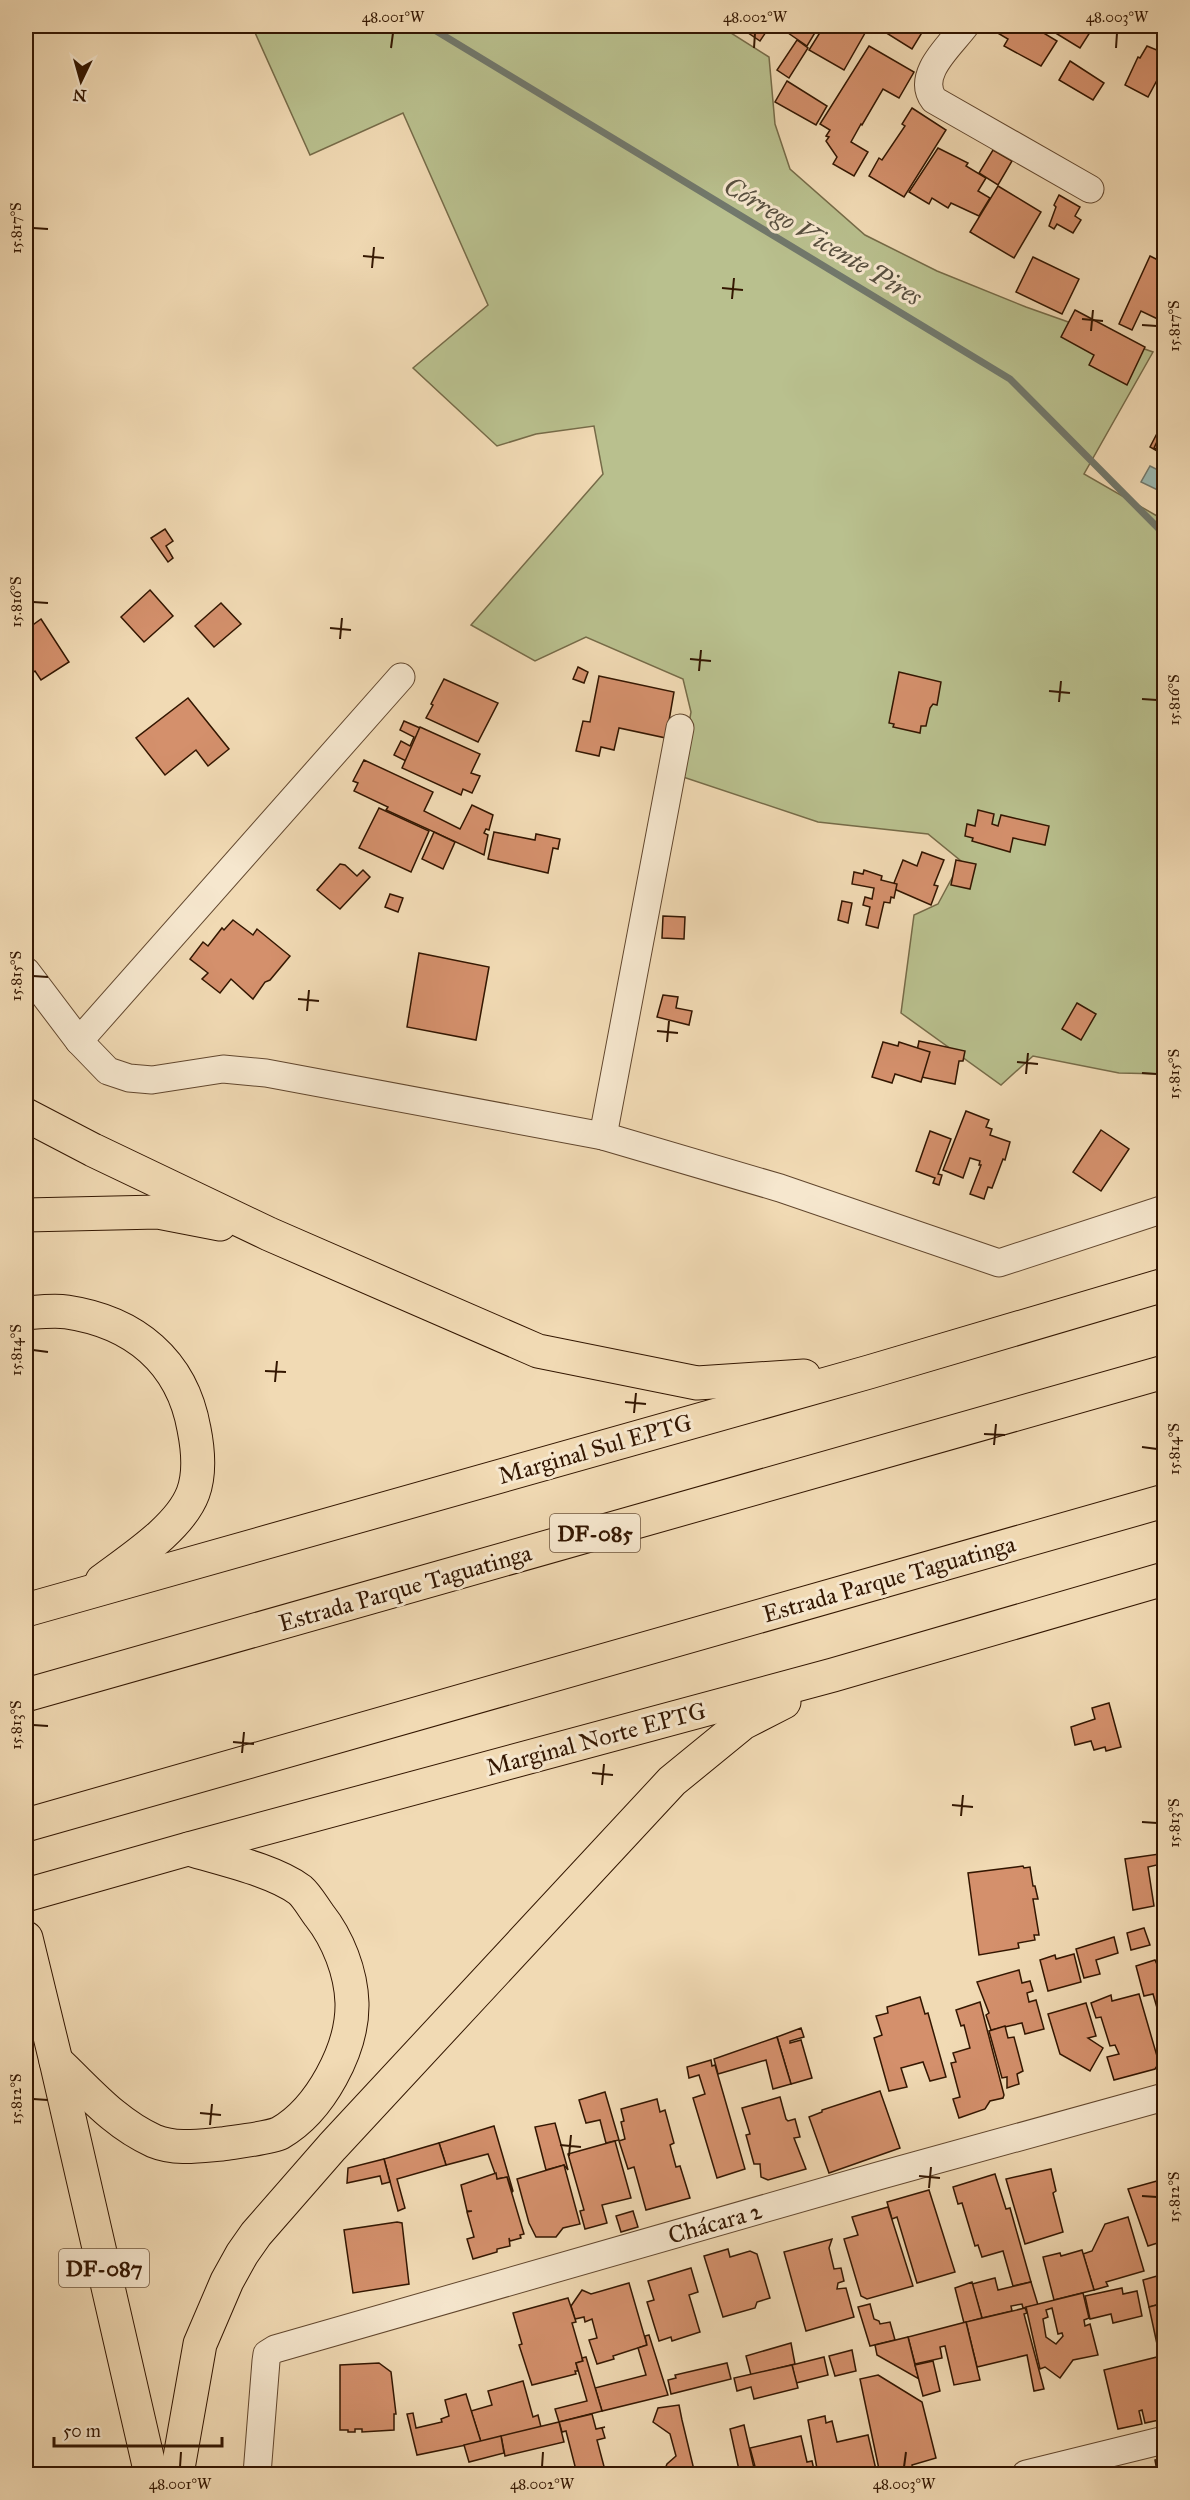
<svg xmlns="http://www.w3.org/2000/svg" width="1190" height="2500" viewBox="0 0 1190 2500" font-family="'IM FELL Great Primer',serif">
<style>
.green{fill:#b9c08e;stroke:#766b48;stroke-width:1.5}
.water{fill:#9bbab3;stroke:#71786c;stroke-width:1.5}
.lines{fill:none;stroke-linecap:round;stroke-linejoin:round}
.stream{stroke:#71786c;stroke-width:7}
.building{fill:#d4906c;stroke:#331601;stroke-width:1.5;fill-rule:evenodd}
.street-casing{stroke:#62472e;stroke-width:29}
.primary-casing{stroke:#331601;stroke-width:35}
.highway-casing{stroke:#331601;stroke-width:35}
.street{stroke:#f6e7ce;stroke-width:27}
.primary{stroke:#f1dab4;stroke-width:33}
.highway{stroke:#f1dab4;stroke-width:33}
.ticks{fill:none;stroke:#331601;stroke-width:2}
.labels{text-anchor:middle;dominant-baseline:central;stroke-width:6;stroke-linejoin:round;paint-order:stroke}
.shield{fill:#f6e7ce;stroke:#6e553e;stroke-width:1.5}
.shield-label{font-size:22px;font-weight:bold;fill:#331601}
.street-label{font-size:24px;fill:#331601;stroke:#f6e7ce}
.water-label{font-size:26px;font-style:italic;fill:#574f3f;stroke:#f6e7ce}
.neatline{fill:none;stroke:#331601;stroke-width:2}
.ticks-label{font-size:15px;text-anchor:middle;fill:#331601}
</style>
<rect width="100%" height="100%" fill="#f1dab4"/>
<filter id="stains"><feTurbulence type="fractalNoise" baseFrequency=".00333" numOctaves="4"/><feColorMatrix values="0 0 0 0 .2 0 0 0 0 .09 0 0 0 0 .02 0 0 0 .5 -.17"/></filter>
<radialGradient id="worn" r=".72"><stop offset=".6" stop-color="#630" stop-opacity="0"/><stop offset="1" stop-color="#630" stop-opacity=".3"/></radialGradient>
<!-- green -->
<polygon class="green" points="252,26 720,26 769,57 775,124 790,169 865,235 937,271 1026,307 1153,352 1084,474 1164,520 1164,1074 1119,1073 1033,1056 1001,1085 901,1013 914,915 938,904 961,861 928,834 818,822 680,776 691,712 683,679 586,637 535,661 471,625 603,474 594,426 536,434 497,446 413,368 488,305 403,113 310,155"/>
<!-- water -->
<polygon class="water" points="1150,466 1164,473 1164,493 1141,482"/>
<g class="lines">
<!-- stream -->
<polyline class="stream" points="428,26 1010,379 1164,534"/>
</g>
<!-- building -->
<g class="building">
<polygon points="738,26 770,26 760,41"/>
<polygon points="778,26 819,26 807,46"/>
<polygon points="824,26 869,26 844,70 809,50"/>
<polygon points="882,26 926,26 912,49 880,29"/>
<polygon points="998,26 1032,26 1057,41 1041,66 1004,46 1008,39 996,32 1000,27"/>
<polygon points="1048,26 1094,26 1080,48 1049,29 1051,27"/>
<polygon points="797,40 808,48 789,78 777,70"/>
<polygon points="869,46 914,72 899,98 883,89 862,125 861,124 851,142 868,152 854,176 833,164 837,157 826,141 829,137 826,136 830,130 820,124"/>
<polygon points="1147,46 1164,53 1164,67 1148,97 1125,85 1138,57 1140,58"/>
<polygon points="1070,61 1104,83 1093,100 1059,80"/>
<polygon points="787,81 827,106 816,125 775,102"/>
<polygon points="912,108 946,130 904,197 869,176 879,158 882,160 905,126 902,124"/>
<polygon points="938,148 968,163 966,166 986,178 978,191 990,198 979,216 951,203 948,208 932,198 929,204 909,192"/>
<polygon points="993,150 1012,161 998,185 979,173"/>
<polygon points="998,186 1041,212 1014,258 970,232"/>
<polygon points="1059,195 1080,207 1075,216 1081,220 1073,233 1057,224 1054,229 1049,226 1056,207 1054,205"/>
<polygon points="1150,256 1164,263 1164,322 1141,311 1132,330 1119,324"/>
<polygon points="1033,257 1079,279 1062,314 1016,292"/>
<polygon points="1075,310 1145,347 1127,385 1089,365 1094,355 1061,337"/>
<polygon points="1164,420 1164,455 1150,447"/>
<polygon points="1164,427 1164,453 1154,448"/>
<polygon points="165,529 173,541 166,546 173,558 168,562 151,538"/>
<polygon points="150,590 173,616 144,642 121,617"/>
<polygon points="221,603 241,624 214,647 195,626"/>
<polygon points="41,619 69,662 41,680 35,671 26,678 26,630"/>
<polygon points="578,667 588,672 584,683 573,679"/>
<polygon points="899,672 941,682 937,705 933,704 930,708 926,726 921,726 920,733 893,727 894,724 889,723"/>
<polygon points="599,676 674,692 666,738 619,728 614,750 601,747 599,756 576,751 583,721 590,722"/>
<polygon points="444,679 498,703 478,742 426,718 433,705 431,704"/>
<polygon points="188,698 229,749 208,766 196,750 165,775 136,738"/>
<polygon points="404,721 420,728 406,761 394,755 401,741 410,746 414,737 400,730"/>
<polygon points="420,727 480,754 471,773 480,776 472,793 463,789 461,795 402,768"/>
<polygon points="364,760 433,792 424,811 460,829 472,805 493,815 489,830 486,829 484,833 488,835 484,855 386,810 388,807 354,791 358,783 353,781"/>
<polygon points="379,808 429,831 411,872 359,848"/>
<polygon points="978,810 994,814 992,824 998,826 1001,815 1049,826 1045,845 1013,838 1010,852 972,841 973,838 965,836 967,824 975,826"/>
<polygon points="434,832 455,842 443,869 422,859"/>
<polygon points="494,832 535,840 536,834 560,839 558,849 553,848 548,873 488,859"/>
<polygon points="922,852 944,860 934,885 938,886 931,905 892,888 903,860 917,866"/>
<polygon points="956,860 976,864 970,889 951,885"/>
<polygon points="340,864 345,865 357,876 363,870 370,877 340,909 317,890"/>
<polygon points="864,870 882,876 881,880 897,884 894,898 891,897 890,903 884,902 878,928 866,925 870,907 863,905 865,897 872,899 874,888 852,884 854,872 863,874"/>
<polygon points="390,894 403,898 398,912 385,907"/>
<polygon points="842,901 852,903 848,923 838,920"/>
<polygon points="663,916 685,917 684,939 662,938"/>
<polygon points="233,920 253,935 257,929 290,956 270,980 265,982 253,999 231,979 220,993 202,979 208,973 190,959 203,942 208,946 222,928 224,930"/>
<polygon points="419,953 489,967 476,1040 407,1027"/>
<polygon points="663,995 678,997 676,1008 692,1011 689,1025 657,1017"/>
<polygon points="1077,1003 1096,1014 1081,1040 1062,1029"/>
<polygon points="919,1041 965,1051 963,1061 959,1061 955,1084 912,1075"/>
<polygon points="883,1042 898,1046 899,1042 930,1052 921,1082 895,1074 892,1083 872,1077"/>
<polygon points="966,1111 989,1120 986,1127 992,1129 990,1135 1010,1142 1005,1160 1003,1159 992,1188 988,1187 984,1199 970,1194 981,1165 979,1165 980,1161 970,1158 963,1178 943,1170"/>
<polygon points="1101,1130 1129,1149 1101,1191 1073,1172"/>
<polygon points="930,1131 951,1139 938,1174 942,1175 939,1185 933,1183 935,1178 916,1171"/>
<polygon points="1109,1703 1121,1747 1106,1751 1105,1747 1094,1750 1091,1741 1075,1745 1071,1727 1095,1719 1092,1708"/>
<polygon points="1159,1854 1161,1864 1148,1867 1154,1906 1133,1910 1125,1859"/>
<polygon points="1023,1866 1024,1868 1030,1867 1033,1886 1035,1886 1038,1899 1033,1899 1039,1935 1034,1935 1035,1940 1018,1943 1019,1948 979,1955 968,1873"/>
<polygon points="1144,1928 1150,1945 1131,1950 1127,1933"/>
<polygon points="1114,1937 1118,1953 1096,1960 1100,1974 1084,1978 1076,1949"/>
<polygon points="1074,1954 1081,1982 1048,1991 1040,1960 1055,1955 1056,1959"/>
<polygon points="1155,1960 1160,1971 1164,1970 1164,2032 1153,1994 1144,1996 1136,1966"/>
<polygon points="1019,1970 1022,1983 1030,1981 1033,1991 1027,1993 1029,2002 1036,2000 1044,2029 1025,2034 1022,2023 991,2030 986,2015 989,2013 977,1982"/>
<polygon points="1139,1994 1159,2063 1155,2069 1114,2080 1107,2057 1119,2054 1115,2045 1110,2046 1101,2017 1096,2018 1091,2003 1111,1995 1112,2001"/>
<polygon points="920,1997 925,2014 928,2013 946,2077 930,2081 923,2062 901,2068 907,2087 889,2091 874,2038 882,2035 876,2016 888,2013 887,2007"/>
<polygon points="980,2002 1004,2095 1003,2098 990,2101 985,2109 959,2118 953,2099 960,2097 951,2063 956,2062 953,2053 970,2048 964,2025 961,2026 956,2010"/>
<polygon points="1086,2003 1096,2036 1088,2038 1103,2048 1090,2071 1060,2054 1048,2014"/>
<polygon points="1005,2026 1008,2038 1014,2037 1023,2071 1017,2074 1019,2084 1007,2088 1007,2077 1002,2078 989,2031"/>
<polygon points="801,2028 804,2037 790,2041 790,2043 801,2040 812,2078 791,2084 777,2037"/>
<polygon points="777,2037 791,2084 773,2089 766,2060 718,2074 714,2059"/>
<polygon points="711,2060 712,2066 715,2065 745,2169 717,2178 693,2098 705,2094 699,2075 689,2078 687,2067"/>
<polygon points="880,2091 900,2148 829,2173 809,2117 822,2112 822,2110"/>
<polygon points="605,2092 619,2140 606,2143 600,2120 586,2123 579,2100"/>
<polygon points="780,2097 786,2119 788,2121 795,2119 800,2137 794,2138 806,2169 768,2180 761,2177 760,2164 754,2164 746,2135 750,2134 742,2108"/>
<polygon points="657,2099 660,2112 665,2110 674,2143 670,2145 676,2167 680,2166 690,2198 646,2210 634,2167 628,2169 619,2141 625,2139 621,2122 624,2121 621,2109"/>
<polygon points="555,2123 568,2170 564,2165 546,2170 535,2127"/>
<polygon points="494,2126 513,2191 512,2192 507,2177 497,2179 488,2154 446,2165 439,2143"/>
<polygon points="615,2141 631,2198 602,2205 607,2223 585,2229 580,2211 584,2210 568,2154"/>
<polygon points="439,2143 446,2165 397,2179 405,2208 398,2211 384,2159"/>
<polygon points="384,2159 390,2182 382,2184 380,2176 347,2183 348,2168"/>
<polygon points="564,2165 580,2224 563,2228 556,2237 536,2237 529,2223 517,2179"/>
<polygon points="1051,2169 1056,2191 1053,2193 1063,2232 1025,2244 1006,2179"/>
<polygon points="496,2173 497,2179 507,2177 524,2234 520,2235 521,2238 510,2241 509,2238 510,2246 497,2249 497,2252 473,2259 467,2239 474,2237 467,2212 472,2211 467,2211 461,2185"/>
<polygon points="995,2174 1006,2209 1010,2208 1031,2282 1013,2286 1003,2251 982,2257 978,2245 975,2246 962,2203 958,2204 953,2187"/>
<polygon points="1164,2179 1164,2241 1148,2246 1128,2189"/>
<polygon points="929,2190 955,2272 917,2283 897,2217 892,2219 887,2202"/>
<polygon points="888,2207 913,2286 867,2299 861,2296 844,2239 858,2235 852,2217"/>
<polygon points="633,2211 638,2227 621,2232 616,2216"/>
<polygon points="1128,2217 1144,2271 1106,2282 1108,2286 1094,2290 1083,2254 1092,2251 1105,2224"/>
<polygon points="397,2222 402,2223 409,2284 353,2293 344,2230"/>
<polygon points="832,2239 829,2248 834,2269 841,2268 844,2281 838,2283 837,2289 846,2288 854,2317 806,2331 784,2252"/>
<polygon points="728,2249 730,2257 750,2251 757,2254 770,2298 757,2302 755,2308 723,2317 704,2256"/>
<polygon points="1082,2250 1094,2290 1054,2300 1043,2257 1060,2253 1061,2256"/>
<polygon points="691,2268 698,2292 689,2295 700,2332 672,2341 671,2337 659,2341 647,2302 654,2300 648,2281"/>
<polygon points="1164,2274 1164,2303 1149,2307 1143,2280"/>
<polygon points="995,2278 998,2290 1031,2282 1038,2305 1023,2308 1022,2304 1011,2306 1012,2311 982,2318 972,2284"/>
<polygon points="972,2282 982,2318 964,2323 955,2288"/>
<polygon points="629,2283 647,2345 613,2356 614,2359 597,2364 589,2340 597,2338 592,2319 585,2322 584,2317 575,2319 571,2306 582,2290 591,2294"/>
<polygon points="1122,2288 1123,2294 1137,2291 1142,2316 1113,2323 1111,2314 1090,2319 1085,2296"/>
<path d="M 1083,2293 L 1089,2318 L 1084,2320 L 1085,2326 L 1090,2324 L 1098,2355 L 1073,2360 L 1060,2378 L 1045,2367 L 1040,2369 L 1026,2307 ZM 1052,2308 L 1058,2334 L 1062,2333 L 1063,2336 L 1056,2344 L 1046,2337 L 1043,2319 L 1048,2317 L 1046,2310 Z"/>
<polygon points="568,2298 576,2322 572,2323 583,2361 576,2363 578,2371 575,2371 576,2374 532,2385 519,2345 522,2344 513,2313"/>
<polygon points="1164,2303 1164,2342 1157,2344 1149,2307"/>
<polygon points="870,2304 874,2319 879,2321 880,2324 890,2322 895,2340 870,2346 858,2307"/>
<polygon points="1025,2308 1027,2313 1024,2314 1044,2389 1034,2391 1027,2355 977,2367 966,2322"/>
<polygon points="966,2322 980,2380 954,2385 945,2346 940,2347 942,2358 915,2364 908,2337"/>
<polygon points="649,2335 668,2395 602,2411 595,2388 646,2375 638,2348 647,2345 645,2336"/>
<polygon points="908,2337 915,2365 919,2379 877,2355 875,2345"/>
<polygon points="791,2343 795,2364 751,2375 746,2356"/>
<polygon points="852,2350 856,2371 835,2376 829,2356"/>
<polygon points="586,2357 602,2411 559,2422 555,2409 587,2401 576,2363 583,2361 582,2358"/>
<polygon points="824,2357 828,2375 796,2383 792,2365"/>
<polygon points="1157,2357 1164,2391 1164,2419 1145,2423 1142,2410 1139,2411 1142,2424 1118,2429 1104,2370"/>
<polygon points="933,2361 940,2391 923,2396 915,2365"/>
<polygon points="379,2363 391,2372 396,2414 394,2414 394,2430 362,2432 362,2429 355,2429 355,2432 348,2432 348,2430 340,2430 340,2365"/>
<polygon points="727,2363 731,2379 671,2394 668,2380 676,2378 675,2375"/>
<polygon points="792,2365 798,2388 754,2399 751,2387 737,2391 734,2378"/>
<polygon points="878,2375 922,2402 936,2458 912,2465 914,2474 880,2474 860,2379"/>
<polygon points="523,2381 533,2417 538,2415 541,2427 481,2442 471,2411 492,2405 488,2391"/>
<polygon points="466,2394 481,2442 417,2455 407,2414 413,2413 416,2428 442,2422 441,2419 449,2416 445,2400"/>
<polygon points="679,2405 682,2420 695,2474 663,2474 667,2464 676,2456 670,2434 653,2422 658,2408"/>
<polygon points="592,2414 596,2429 605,2427 602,2428 605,2438 597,2440 606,2474 577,2474 566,2431 562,2432 559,2422"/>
<polygon points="825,2416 826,2423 832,2421 837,2442 868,2435 877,2474 818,2474 808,2420"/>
<polygon points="559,2422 564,2442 505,2456 501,2436"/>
<polygon points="744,2425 754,2468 739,2470 730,2429"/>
<polygon points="501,2436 504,2453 469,2462 464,2445"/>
<polygon points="801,2436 807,2462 812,2461 815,2474 757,2474 750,2448"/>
<polygon points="1164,2458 1164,2474 1143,2474 1157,2471 1155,2460"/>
<polygon points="444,2467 448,2468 449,2474 416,2474"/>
<polygon points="713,2467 715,2474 699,2474 698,2471"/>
<polygon points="754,2468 756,2474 737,2474 742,2473 742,2471"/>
<polygon points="633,2469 634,2474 611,2474 617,2473"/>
</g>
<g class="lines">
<defs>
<g id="street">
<path d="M 965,26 C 951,45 915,75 934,100 L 1090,189"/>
<polyline points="26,971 79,1041 401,677"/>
<polyline points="79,1041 108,1071 129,1078 152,1080 223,1069 266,1073 603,1136 780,1188 999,1263 1164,1209"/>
<polyline points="603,1136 680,728"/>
<polyline points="257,2474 266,2361 267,2354 275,2349 878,2176 1164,2097"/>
<polyline points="1026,2474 1164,2440"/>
</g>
<g id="primary">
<polyline points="26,1115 93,1150 269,1234 538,1351 697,1383 804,1376"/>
<polyline points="26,1215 158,1212 220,1224"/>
<path d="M 26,1313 C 39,1312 54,1310 67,1312 C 134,1322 182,1361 194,1429 C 198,1449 200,1474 193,1493 C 180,1528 131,1559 102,1581"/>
<polyline points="26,1610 869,1372 1164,1285"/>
<polyline points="26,1895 188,1849 833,1675 1164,1579"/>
<polyline points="26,1938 56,2061 151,2474"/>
<path d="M 56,2061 C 88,2091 114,2123 154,2141 C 176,2150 199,2146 222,2144 C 234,2142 270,2138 280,2133 C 320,2110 353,2049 352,2003 C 351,1972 338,1939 319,1915 C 313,1907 307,1896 300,1890 C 273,1870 221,1859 189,1849"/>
<polyline points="177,2474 200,2344 227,2281 242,2254 256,2234 332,2147 672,1781 743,1723 784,1702"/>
</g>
<g id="highway">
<polyline points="26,1695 1164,1372"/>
<polyline points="26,1825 1164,1501"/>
</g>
</defs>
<!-- street casing -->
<use href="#street" class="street-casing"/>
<!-- primary casing -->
<use href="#primary" class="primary-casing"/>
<!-- highway casing -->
<use href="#highway" class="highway-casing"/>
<!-- street -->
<use href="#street" class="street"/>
<!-- primary -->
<use href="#primary" class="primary"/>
<!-- highway -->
<use href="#highway" class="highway"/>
</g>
<!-- ticks -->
<path class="ticks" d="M 391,48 L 393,33M 754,48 L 755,33M 1116,48 L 1117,33M 33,228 L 48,229M 363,256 L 384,258M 372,268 L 374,247M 722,288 L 743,290M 732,299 L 734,278M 1082,319 L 1103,321M 1142,325 L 1157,326M 1091,331 L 1093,310M 33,602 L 48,603M 330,628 L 351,630M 340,639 L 342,618M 690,659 L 711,661M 699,671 L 701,650M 1049,691 L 1070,693M 1142,699 L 1157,700M 1059,702 L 1061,681M 33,976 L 48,977M 298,999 L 319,1001M 307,1011 L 309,990M 657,1031 L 678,1033M 667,1042 L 669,1021M 1017,1062 L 1038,1064M 1142,1073 L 1157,1074M 1026,1074 L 1028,1053M 33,1350 L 48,1352M 265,1371 L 286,1372M 275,1382 L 277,1361M 625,1402 L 646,1404M 634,1413 L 636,1393M 984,1434 L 1005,1435M 994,1445 L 996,1424M 1142,1447 L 1157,1449M 33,1725 L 48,1726M 233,1742 L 254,1744M 242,1753 L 244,1732M 592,1773 L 613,1775M 602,1785 L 604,1764M 952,1805 L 973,1807M 961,1816 L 963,1795M 1142,1822 L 1157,1823M 33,2099 L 48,2100M 200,2113 L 221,2115M 210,2125 L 212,2104M 560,2145 L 581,2147M 569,2156 L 571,2135M 919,2176 L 940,2178M 929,2188 L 931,2167M 1142,2196 L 1157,2197M 180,2467 L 181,2452M 542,2467 L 543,2452M 904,2467 L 906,2452"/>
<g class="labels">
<!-- shield labels -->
<g class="shield">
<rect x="550" y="1514" width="90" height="38" rx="4.5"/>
<rect x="59" y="2249" width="90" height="38" rx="4.5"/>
</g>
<g class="shield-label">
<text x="595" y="1533">DF-085</text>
<text x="104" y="2268">DF-087</text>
</g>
<!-- street labels -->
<g class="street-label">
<text transform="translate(595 1449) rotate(-16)">Marginal Sul EPTG</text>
<text transform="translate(889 1579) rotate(-16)">Estrada Parque Taguatinga</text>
<text transform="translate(405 1588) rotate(-16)">Estrada Parque Taguatinga</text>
<text transform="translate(596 1739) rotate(-15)">Marginal Norte EPTG</text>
<text transform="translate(715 2223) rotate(-16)">Chácara 2</text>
</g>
<!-- water labels -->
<g class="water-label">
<text transform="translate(823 241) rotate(31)">Córrego Vicente Pires</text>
</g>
</g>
<!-- margin -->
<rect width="1190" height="2500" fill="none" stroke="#f1dab4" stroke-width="66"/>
<!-- north arrow -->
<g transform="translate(81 81) rotate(185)" stroke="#f6e7ce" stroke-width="4.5" paint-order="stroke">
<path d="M0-4.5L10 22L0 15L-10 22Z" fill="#331601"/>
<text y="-9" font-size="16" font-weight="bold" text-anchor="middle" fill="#331601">N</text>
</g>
<!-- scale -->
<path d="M54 2437v9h168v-9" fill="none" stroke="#331601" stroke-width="3"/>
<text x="63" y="2437" font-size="18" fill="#331601" stroke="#f6e7ce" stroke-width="4.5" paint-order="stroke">50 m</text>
<rect x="33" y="33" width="1124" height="2434" class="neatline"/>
<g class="ticks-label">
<text x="393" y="22">48.001°W</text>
<text x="755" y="22">48.002°W</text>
<text x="1117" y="22">48.003°W</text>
<text transform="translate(16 228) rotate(-90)" y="5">15.817°S</text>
<text transform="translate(1174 326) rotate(-90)" y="5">15.817°S</text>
<text transform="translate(16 602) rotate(-90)" y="5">15.816°S</text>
<text transform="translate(1174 700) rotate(-90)" y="5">15.816°S</text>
<text transform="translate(16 976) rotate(-90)" y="5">15.815°S</text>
<text transform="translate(1174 1074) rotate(-90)" y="5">15.815°S</text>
<text transform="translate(16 1350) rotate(-90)" y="5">15.814°S</text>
<text transform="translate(1174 1449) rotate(-90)" y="5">15.814°S</text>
<text transform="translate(16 1725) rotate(-90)" y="5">15.813°S</text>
<text transform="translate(1174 1823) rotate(-90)" y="5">15.813°S</text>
<text transform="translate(16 2099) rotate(-90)" y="5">15.812°S</text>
<text transform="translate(1174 2197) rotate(-90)" y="5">15.812°S</text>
<text x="180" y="2489">48.001°W</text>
<text x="542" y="2489">48.002°W</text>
<text x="904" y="2489">48.003°W</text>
</g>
<rect width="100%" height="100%" filter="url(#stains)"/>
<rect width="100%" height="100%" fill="url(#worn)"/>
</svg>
